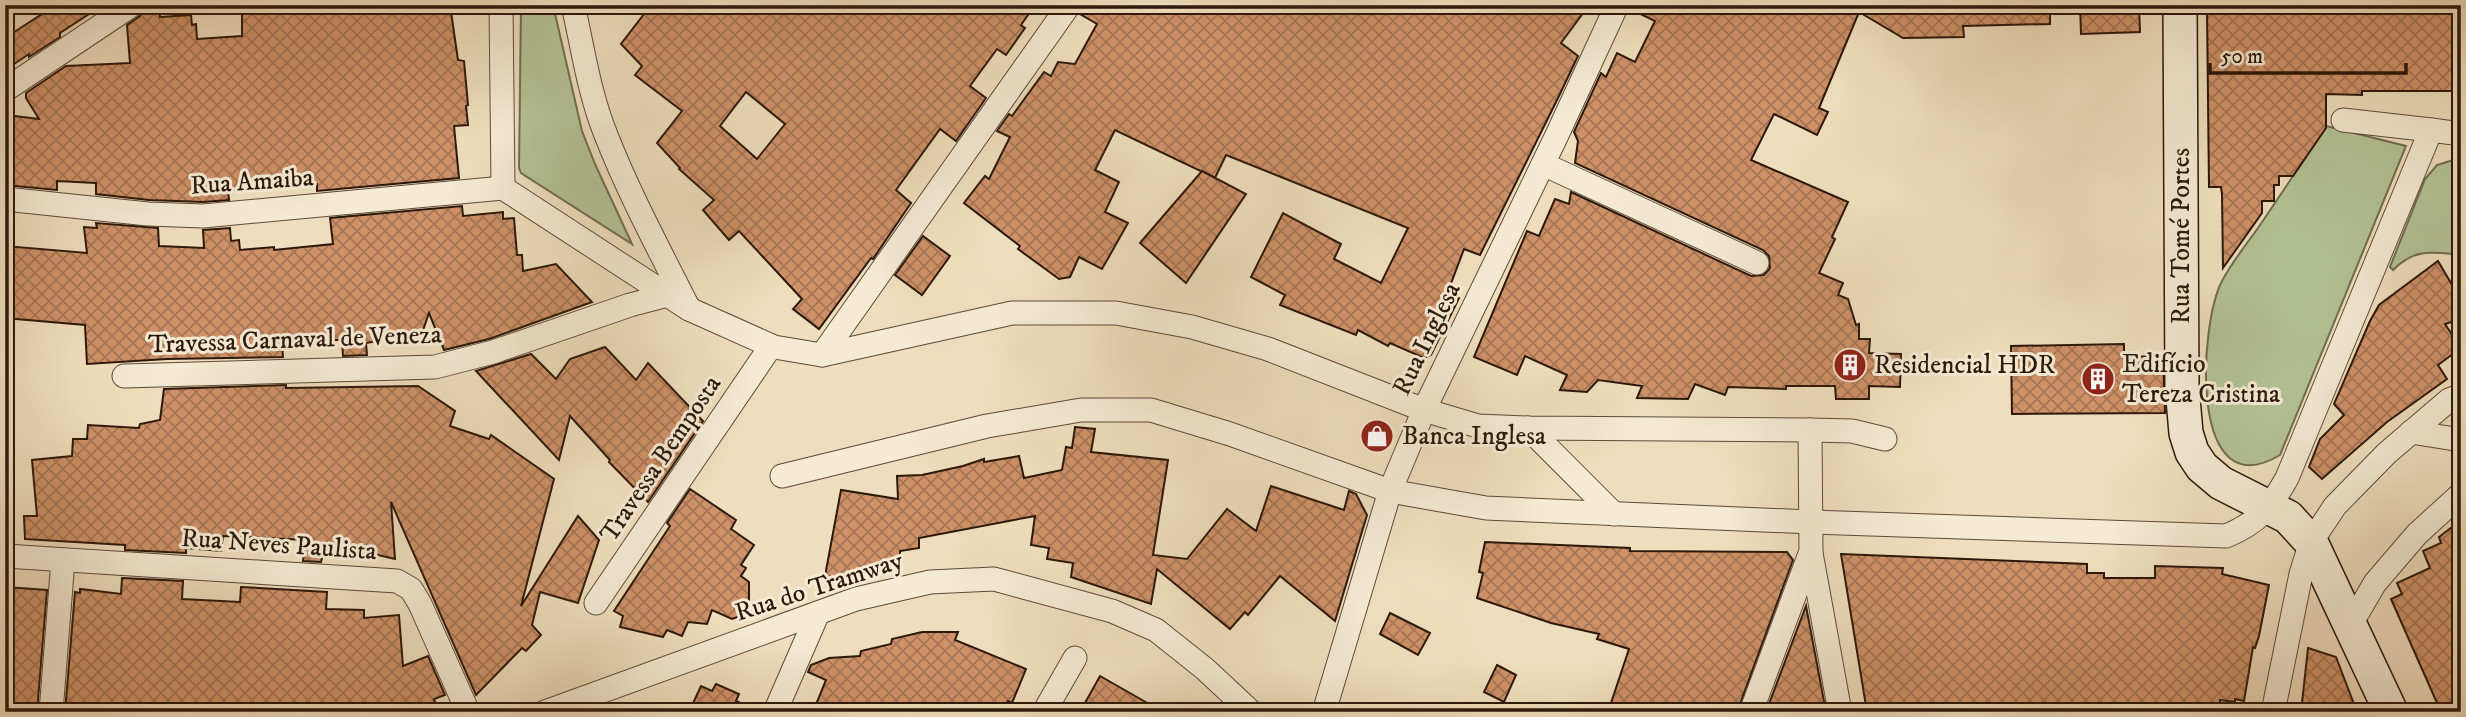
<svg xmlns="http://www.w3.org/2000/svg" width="2466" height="717" viewBox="0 0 2466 717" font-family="'IM FELL DW Pica',serif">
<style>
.green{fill:#b3c295;stroke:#706d50;stroke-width:2}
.building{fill:url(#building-cross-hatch);stroke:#2c180a;stroke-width:2;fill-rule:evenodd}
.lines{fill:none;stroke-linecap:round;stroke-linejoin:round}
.street-casing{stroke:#5d4a37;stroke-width:25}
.secondary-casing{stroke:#2c180a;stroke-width:36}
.street{stroke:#f5ead4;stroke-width:23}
.secondary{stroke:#f5ead4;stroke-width:33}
.labels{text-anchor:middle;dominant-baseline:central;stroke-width:6;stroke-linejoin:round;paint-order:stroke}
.street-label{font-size:26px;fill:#2c180a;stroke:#f5ead4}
.poi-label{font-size:26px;fill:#2c180a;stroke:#f5ead4;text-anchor:start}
</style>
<defs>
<pattern id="building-cross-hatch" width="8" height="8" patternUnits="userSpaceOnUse" patternTransform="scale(1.75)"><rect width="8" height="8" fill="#ce9168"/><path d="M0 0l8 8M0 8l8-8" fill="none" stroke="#a77554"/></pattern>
</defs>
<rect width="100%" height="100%" fill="#efdebd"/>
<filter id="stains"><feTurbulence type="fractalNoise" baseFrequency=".00286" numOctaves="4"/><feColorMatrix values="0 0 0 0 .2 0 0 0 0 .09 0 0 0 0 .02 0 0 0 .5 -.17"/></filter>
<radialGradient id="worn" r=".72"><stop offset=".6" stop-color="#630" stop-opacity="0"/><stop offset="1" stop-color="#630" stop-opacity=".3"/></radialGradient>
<!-- green -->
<g class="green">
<polygon points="521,5 553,5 582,131 595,164 632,244 521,173 519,168"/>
<path d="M 2326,126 L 2406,146 L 2280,455 C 2188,510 2199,325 2222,281 C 2232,262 2246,245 2258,228 C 2281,194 2304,160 2326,126 Z"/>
<path d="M 2453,160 L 2461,160 L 2461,255 C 2432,252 2415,248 2393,270 L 2390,267 L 2425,179 L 2437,165 Z"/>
</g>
<!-- building -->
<g class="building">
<polygon points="56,5 103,5 60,33 60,37 29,57 29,54 5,70 5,38"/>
<polygon points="146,5 159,5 160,17 191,15 192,25 196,24 197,39 242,36 242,13 263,14 263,5 450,5 458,60 464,61 468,105 466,106 468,125 454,126 459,178 317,191 317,184 240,181 241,190 228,190 229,200 203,202 149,200 96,194 96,183 57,181 57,190 5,185 6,115 39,119 26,98 26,93 66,66 130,63 127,25 140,16"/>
<path d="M 651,5 L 1035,5 L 1021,25 L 1025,28 L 1006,55 L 997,49 L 970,86 L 986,98 L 956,141 L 940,129 L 896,190 L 911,203 L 873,259 L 871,258 L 819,329 L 793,309 L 802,299 L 739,231 L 729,240 L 703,210 L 714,200 L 679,169 L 680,168 L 657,143 L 682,111 L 635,75 L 642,66 L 621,44 ZM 746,92 L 785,124 L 757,159 L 720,126 Z"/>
<polygon points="1083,5 1589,5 1561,43 1578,56 1558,98 1480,255 1464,249 1447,294 1459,298 1431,355 1424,358 1390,343 1388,346 1358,330 1356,335 1280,305 1285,295 1251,277 1283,213 1341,244 1334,259 1381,283 1408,228 1226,155 1215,178 1115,130 1095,170 1119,182 1105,212 1128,223 1102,269 1079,257 1070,277 1059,279 1018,249 1020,246 964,203 985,176 989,179 1010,137 997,131 1009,114 1012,116 1044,72 1051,76 1058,62 1075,64 1097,24 1080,14"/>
<polygon points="1631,5 2050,5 2050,24 1963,26 1964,37 1903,38 1859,12 1819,108 1828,112 1817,135 1774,114 1751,160 1848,202 1832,237 1835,239 1819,273 1843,283 1838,295 1848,299 1856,325 1859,324 1859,339 1870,339 1869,353 1901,354 1900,387 1869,386 1869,399 1836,399 1835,386 1786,386 1786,389 1728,387 1725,395 1695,384 1688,399 1637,398 1642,386 1598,380 1587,392 1560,390 1567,375 1525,356 1517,375 1474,357 1527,231 1539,236 1555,199 1569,204 1571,192 1751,276 1764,275 1770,268 1769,256 1763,250 1575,163 1578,141 1574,132 1601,73 1606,77 1617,53 1635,62 1655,21 1630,9"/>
<polygon points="2080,5 2139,5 2140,32 2081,34"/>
<polygon points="2297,5 2461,5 2461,91 2362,91 2362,95 2326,94 2326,128 2293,176 2279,176 2279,185 2274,185 2274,201 2262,201 2262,213 2223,268 2222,194 2221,187 2209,187 2207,10"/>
<polygon points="1202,171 1246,194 1186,283 1140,243"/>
<polygon points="462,206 463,216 503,212 503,219 514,218 517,255 522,255 523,271 556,264 592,302 489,339 444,350 429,313 422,333 366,343 367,355 343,356 342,340 322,340 282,343 283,357 167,359 87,364 85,325 5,318 5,246 87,253 84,227 97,228 96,223 158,228 159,246 204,248 203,230 230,228 231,241 239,240 240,250 274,247 274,250 333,244 330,218"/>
<polygon points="923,236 950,256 922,295 895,275"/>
<polygon points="2438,261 2461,300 2461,319 2445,324 2461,348 2438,365 2447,379 2387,422 2322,479 2309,467 2320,439 2344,415 2334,404 2370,321 2379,305"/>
<polygon points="2124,344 2124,357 2163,356 2165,413 2012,414 2011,346"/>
<polygon points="605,347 636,380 648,363 703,421 648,502 609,462 610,460 570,416 559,460 476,371 531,354 556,379 570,359"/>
<polygon points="286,385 286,388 418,386 455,411 450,426 489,439 491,435 554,479 521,606 578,516 599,540 578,603 540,592 532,625 541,635 526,651 522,648 476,695 391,502 395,559 326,543 321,562 303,561 306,540 266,538 223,536 221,551 186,548 186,553 125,550 125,545 25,539 24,516 37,516 32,460 72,456 73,439 87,439 88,425 139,428 140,424 160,420 164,389"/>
<polygon points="1075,427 1095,429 1091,452 1168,460 1153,555 1187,559 1227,509 1256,531 1271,486 1344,510 1349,491 1356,494 1367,515 1335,621 1280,576 1248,615 1245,612 1230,629 1157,569 1151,604 1071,577 1073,563 1047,559 1049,548 1031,545 1035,516 919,538 919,548 900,551 900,569 875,565 854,579 825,576 841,490 898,499 897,476 922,475 963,466 984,459 984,462 1019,456 1024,478 1062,470 1066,447 1072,448"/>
<polygon points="690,489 736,520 731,529 754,545 741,565 746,568 741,576 749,582 749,613 732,619 712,610 707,624 688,622 682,636 667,630 663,637 620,627 623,616 614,611 670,526 667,523"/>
<polygon points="2461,520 2461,712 2441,712 2391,599 2402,594 2397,583 2430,568 2423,551 2441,543 2439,537"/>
<polygon points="1485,542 1630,548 1630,551 1787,552 1793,560 1737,712 1608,712 1629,649 1597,639 1599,634 1551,623 1477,598 1483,573 1479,572"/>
<polygon points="1841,554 2087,564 2087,573 2104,573 2104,578 2155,578 2155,566 2223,568 2222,574 2269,585 2259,636 2255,648 2253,647 2244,701 2235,699 2235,702 2220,700 2220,712 1867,712"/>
<polygon points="122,578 183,581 182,599 240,602 241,587 327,592 326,609 364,610 364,618 399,615 403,666 428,656 445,695 434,699 439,712 65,712 75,592 80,593 80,589 121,594"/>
<polygon points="5,587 47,590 37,712 5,712"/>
<polygon points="1806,606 1826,712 1766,712"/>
<polygon points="1390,613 1430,633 1418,655 1380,634"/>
<polygon points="922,632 958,632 955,640 1026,669 1012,703 1008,701 1003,712 877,712 866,707 864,712 813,712 826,680 808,672 811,665 829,658 860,656 861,651 891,644 892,639"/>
<polygon points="2308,648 2336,657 2357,712 2319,712 2320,704 2302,703"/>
<polygon points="1497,665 1516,675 1504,702 1484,692"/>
<polygon points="1100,676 1163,712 1084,712 1088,704 1085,703"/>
<polygon points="716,684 739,694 736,701 759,712 689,712 701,686 712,691"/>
</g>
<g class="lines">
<defs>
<g id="street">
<polyline points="501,5 503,188"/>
<path d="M 573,5 C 583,49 589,93 606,135 C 629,194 660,251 689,309"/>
<polyline points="5,90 132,5"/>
<polyline points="2343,120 2431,130"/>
<polyline points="1543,164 1757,263"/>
<polyline points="503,188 689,309 774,347 822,355 1012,313 1116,313 1192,327 1268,349 1424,410 1478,426 1528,428 1810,430 1852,431 1885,439"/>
<polyline points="5,199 148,214 203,216 503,188"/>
<polyline points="822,355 1069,5"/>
<polyline points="124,376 435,367 493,352 630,305 668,295"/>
<polyline points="1528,428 1614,514"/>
<polyline points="2411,432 2461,440"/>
<path d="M 782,476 L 987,426 L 1081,410 L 1151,410 L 1230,434 L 1390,491 L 1486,508 L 1811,522 L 2226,536 C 2258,523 2271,507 2287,478 L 2431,130 L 2461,134"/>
<polyline points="1811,553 1840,712"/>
<polyline points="5,556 397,581 411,589 420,604 468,712"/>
<polyline points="596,603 771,346"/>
<polyline points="2351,624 2375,583 2417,534 2461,494"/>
<polyline points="51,712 63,560"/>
<polyline points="545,712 856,599 930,582 994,579 1112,611 1156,630 1205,669 1251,712"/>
<polyline points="775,712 818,613"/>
<polyline points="1044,712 1075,658"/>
<polyline points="1324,712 1390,491 1424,410 1557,135 1617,5"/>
<polyline points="1751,712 1811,551 1810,430"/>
<polyline points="2273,712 2301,574 2311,542 2335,506 2387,453 2449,400 2461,395"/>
</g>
<polyline id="secondary" points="2180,5 2182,387 2186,433 2192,452 2202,467 2221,483 2288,517 2311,542 2391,712"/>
</defs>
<!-- street casing -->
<use href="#street" class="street-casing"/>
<!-- secondary casing -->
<use href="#secondary" class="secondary-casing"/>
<!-- street -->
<use href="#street" class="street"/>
<!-- secondary -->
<use href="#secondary" class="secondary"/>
</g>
<!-- icons -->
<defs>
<symbol id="building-disc" viewBox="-11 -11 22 22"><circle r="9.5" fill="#8f2418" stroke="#f5ead4"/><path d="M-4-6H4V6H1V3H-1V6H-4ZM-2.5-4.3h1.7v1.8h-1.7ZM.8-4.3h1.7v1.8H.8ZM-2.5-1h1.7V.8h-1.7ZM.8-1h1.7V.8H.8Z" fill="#fff"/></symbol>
<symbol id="shop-disc" viewBox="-11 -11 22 22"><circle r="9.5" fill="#8f2418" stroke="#f5ead4"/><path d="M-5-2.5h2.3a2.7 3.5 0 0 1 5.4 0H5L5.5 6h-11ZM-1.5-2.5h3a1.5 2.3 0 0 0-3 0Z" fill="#fff"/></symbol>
</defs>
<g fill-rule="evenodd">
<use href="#building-disc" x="1831" y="346" width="38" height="38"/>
<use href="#building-disc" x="2079" y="360" width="38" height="38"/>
<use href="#shop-disc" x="1358" y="417" width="38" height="38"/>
</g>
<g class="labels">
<!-- street labels -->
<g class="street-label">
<text transform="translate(252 182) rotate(-4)">Rua Amaiba</text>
<text transform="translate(2181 236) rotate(-90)">Rua Tomé Portes</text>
<text transform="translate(1427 339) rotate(-64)">Rua Inglesa</text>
<text transform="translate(295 340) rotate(-2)">Travessa Carnaval de Veneza</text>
<text transform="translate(661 459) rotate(-56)">Travessa Bemposta</text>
<text transform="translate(279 545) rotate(4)">Rua Neves Paulista</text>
<text transform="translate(819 587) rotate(-18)">Rua do Tramway</text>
</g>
<!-- poi labels -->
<g class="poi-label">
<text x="2122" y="364">Edifício<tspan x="2122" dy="30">Tereza Cristina</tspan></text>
<text x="1874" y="365">Residencial HDR</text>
<text x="1402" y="436">Banca Inglesa</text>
</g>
</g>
<!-- margin -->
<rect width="2466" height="717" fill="none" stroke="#efdebd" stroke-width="28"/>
<rect x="7" y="7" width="2452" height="703" fill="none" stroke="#2c180a" stroke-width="3.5"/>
<rect x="14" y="14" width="2438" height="689" fill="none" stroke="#2c180a" stroke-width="2"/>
<!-- scale -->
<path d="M2210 63v10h196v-10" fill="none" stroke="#2c180a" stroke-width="3.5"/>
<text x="2221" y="63" font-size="21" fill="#2c180a" stroke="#f5ead4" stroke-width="5" paint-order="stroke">50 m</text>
<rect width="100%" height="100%" filter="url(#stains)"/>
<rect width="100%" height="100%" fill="url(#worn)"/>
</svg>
